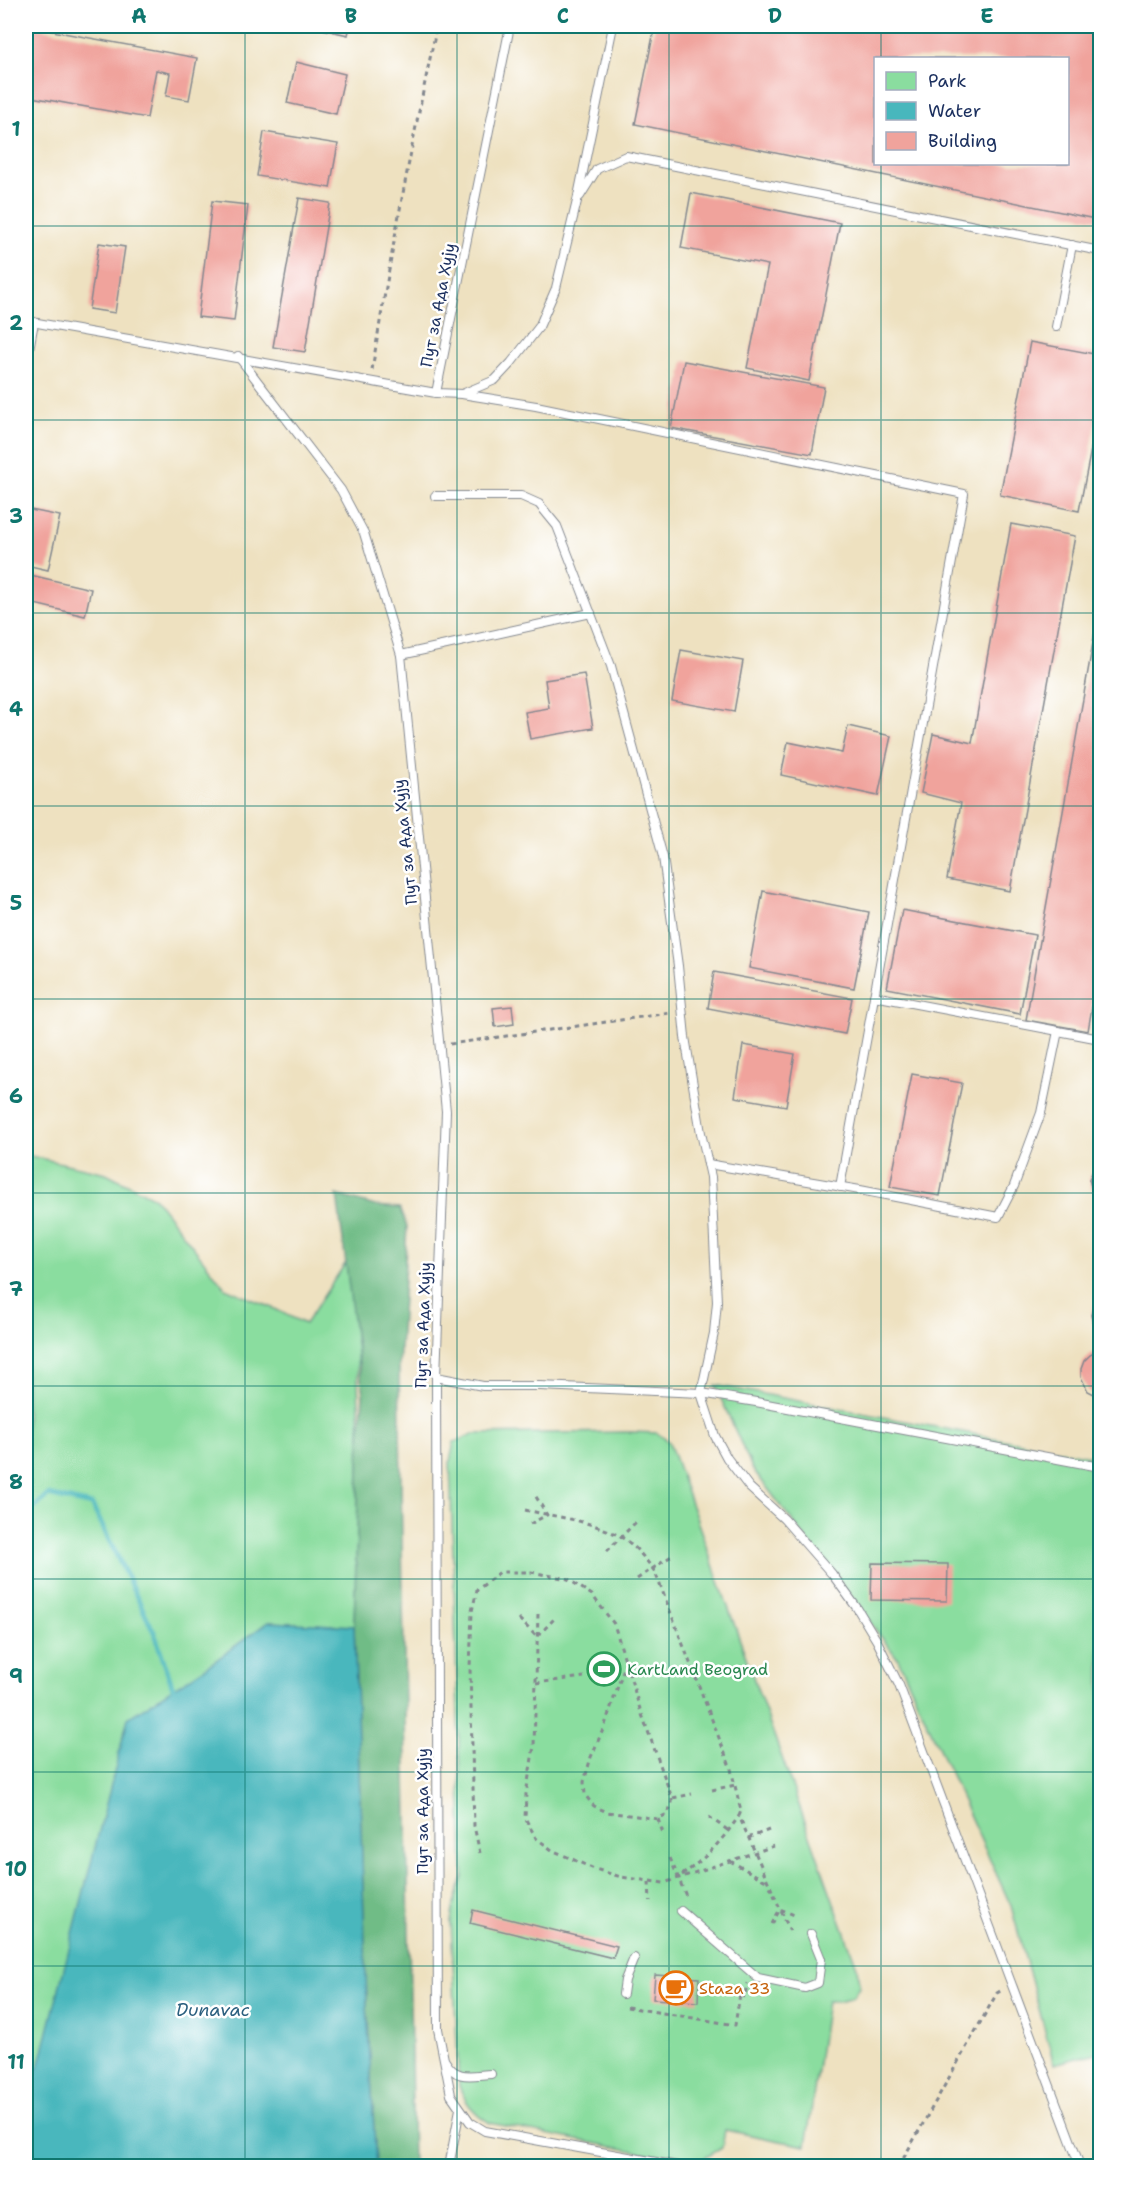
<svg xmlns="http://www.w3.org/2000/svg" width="1126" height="2192" viewBox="0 0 1126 2192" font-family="'Shantell Sans',sans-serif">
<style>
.green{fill:#8add9f;stroke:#52867e;stroke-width:1.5}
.forest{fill:#6fbc86;stroke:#457672;stroke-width:1.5}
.water{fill:#48b7bd;stroke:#32738e;stroke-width:1.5}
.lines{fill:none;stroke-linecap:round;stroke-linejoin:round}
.stream{stroke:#48b7bd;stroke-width:5}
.building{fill:#f0a39c;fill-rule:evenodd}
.lane-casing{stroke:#84888f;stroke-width:10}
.path{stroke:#84888f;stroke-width:3;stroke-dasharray:4.5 4.5;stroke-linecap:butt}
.lane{stroke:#fff;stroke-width:8}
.grid{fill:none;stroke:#0f766e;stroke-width:1.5;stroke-opacity:0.55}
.labels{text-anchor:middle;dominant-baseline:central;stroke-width:5;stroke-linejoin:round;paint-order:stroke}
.street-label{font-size:16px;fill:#1b2f5e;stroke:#fff}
.leisure-label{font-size:16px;fill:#27864d;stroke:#fff;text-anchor:start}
.food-label{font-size:16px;fill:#c56008;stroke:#fff;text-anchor:start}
.water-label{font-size:18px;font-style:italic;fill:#2b5f7f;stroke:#fff}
.neatline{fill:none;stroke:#0f766e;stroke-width:2}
.grid-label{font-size:20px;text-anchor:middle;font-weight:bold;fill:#0f766e}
</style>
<rect width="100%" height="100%" fill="#fff"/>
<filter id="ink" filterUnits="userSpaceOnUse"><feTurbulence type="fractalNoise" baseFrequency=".0167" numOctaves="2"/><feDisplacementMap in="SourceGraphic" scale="12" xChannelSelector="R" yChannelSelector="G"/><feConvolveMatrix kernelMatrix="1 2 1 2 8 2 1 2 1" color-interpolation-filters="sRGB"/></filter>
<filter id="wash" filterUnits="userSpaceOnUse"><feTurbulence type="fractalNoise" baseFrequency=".008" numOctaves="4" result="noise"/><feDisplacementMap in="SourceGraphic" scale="24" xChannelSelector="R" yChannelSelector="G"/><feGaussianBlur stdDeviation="1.35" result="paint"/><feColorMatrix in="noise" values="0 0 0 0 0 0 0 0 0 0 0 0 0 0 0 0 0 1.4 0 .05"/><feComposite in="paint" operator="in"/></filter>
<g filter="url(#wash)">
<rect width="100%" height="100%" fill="#eee1c0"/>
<!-- green -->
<g class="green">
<polygon points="26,1155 106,1173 155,1198 225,1288 273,1308 305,1324 347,1261 357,1353 360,1438 354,1626 268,1622 211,1664 40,2063 26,2087"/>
<polygon points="715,1385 1100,1458 1100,2052 1054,2064 1011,1906 898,1659 752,1468"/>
<path d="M 631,1432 L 657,1433 L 669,1442 L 857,1967 L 859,1986 L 853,1997 L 838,2001 L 827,2001 L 806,2146 L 725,2130 L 722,2148 L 696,2163 L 490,2123 C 474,2113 466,2104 459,2086 L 451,1922 L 454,1903 L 463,1877 L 450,1461 L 454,1442 L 473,1434 Z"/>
</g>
<!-- forest -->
<polygon class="forest" points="337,1195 375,1206 400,1208 407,1226 399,1368 413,2166 376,2166 367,2005 354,1626 360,1438 363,1395"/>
<!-- water -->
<polygon class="water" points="268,1622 354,1626 367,2005 376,2166 26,2166 26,2087 40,2063 128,1718 211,1664"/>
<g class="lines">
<!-- stream -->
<polyline class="stream" points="26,1516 48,1495 92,1505 154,1632 173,1688"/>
</g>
<g id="blocks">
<!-- building -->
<g class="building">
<polygon points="26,26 197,58 189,100 166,96 170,73 156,70 147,118 26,96"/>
<polygon points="309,26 350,26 348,35"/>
<path d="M 655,26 L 1100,26 L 1100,220 L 635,124 ZM 876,58 L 1068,58 L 1068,164 L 876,164 Z"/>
<polygon points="296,62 345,74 336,114 287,103"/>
<polygon points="264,132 338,144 330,188 257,176"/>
<polygon points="691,193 840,223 809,381 747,368 768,265 681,248"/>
<polygon points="299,198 330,203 305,352 273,347"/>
<polygon points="212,201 248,205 234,321 198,317"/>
<polygon points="99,243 125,247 115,313 89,309"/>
<polygon points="1030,342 1100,355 1100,403 1079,511 1000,495"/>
<polygon points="684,361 824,387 812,454 671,428"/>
<polygon points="26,509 60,516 48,570 26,565"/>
<polygon points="1011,524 1075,536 1010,891 947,879 961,803 921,793 933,734 972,743"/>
<polygon points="26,574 91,589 85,616 26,602"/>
<polygon points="1099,609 1100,959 1088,1031 1026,1020"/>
<polygon points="681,650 743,661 734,712 672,701"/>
<polygon points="584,674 593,728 530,739 525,712 549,708 545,680"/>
<polygon points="848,726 891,736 878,796 781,775 788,742 842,753"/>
<polygon points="763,891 869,912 854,988 749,968"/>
<polygon points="902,910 1035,935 1020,1014 887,988"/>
<polygon points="714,972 852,998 845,1034 708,1008"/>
<polygon points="512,1006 514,1024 495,1027 493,1008"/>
<polygon points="743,1045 795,1054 786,1106 735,1097"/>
<polygon points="912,1074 962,1083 940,1196 890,1187"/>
<polygon points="1100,1166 1100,1197 1092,1190 1089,1179 1094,1169"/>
<polygon points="1100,1298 1100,1337 1094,1330 1091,1315 1093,1308"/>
<polygon points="1100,1350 1100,1397 1088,1391 1081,1377 1081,1369 1084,1361 1090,1355"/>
<polygon points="872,1563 948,1564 947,1601 871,1600"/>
<polygon points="473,1910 617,1946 613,1958 470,1923"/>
<polygon points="655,1975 699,1978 698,2002 653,1999"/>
</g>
</g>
</g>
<g filter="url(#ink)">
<use href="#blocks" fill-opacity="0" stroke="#84888f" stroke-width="1.5"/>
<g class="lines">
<defs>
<g id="lane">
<polyline points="580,196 597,169 626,156 1100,251"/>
<polyline points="26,321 436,393 462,394 495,380 511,363 539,327 556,288 577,201 613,26"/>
<polyline points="1056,327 1072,245"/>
<polyline points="238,356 341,490 364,533 401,655 446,1111 436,1377 438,2029 451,2095 470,2122 485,2131 678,2166"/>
<polyline points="26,366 34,322"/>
<polyline points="436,393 510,26"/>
<polyline points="462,394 536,406 964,494 840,1187"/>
<polyline points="435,496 521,496 539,504 557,526 611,666 663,857 678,966 685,1037 701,1133 711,1177 717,1302 714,1333 701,1393 715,1436 727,1458 749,1487 784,1519 832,1574 857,1608 877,1641 899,1685 1080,2166"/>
<polyline points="401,655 591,613"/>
<polyline points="874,996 1100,1039"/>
<polyline points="708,1164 860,1190 998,1217 1014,1186 1041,1113 1058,1031"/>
<polyline points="436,1377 483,1386 540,1386 701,1393 756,1402 1100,1467"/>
<polyline points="681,1911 758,1978 805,1988 818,1983 821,1959 811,1934"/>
<polyline points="623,1994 625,1980 634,1958"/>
<path d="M 445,2061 C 456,2081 472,2075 491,2074"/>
<polyline points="449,2166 460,2109"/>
</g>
</defs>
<!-- lane casing -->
<use href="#lane" class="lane-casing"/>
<!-- path -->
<g class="path">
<path d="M 372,370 C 391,254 412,140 437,26"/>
<polyline points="450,1044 670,1013"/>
<path d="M 525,1510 C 557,1517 601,1522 627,1541 C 638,1549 647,1561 655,1572 L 731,1769 L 741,1811 L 739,1816 L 790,1931"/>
<polyline points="530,1524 547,1515 535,1495"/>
<polyline points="607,1551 636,1522"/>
<polyline points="637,1579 673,1555"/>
<polyline points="538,1614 534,1746 526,1794 525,1818 536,1838 552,1850 592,1868 621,1877 664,1883 774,1846"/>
<polyline points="519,1619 537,1637 554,1619"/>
<polyline points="536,1683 584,1677"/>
<polyline points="712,1790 735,1785"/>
<polyline points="673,1798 692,1794"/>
<polyline points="709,1817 729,1831"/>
<polyline points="658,1819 663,1833"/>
<polyline points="748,1838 769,1830"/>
<polyline points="480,1853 474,1826 470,1668 472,1611 477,1590 500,1572 531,1572 568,1579 592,1595 614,1624 640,1709 672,1798 672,1804 667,1814 658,1819 607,1812 594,1806 585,1795 584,1782 591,1757 605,1725 626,1662"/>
<polyline points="670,1858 686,1896"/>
<polyline points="730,1861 766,1881"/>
<path d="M 682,1875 C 707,1857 721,1842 739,1816"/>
<polyline points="649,1882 650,1901"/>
<polyline points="772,1924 780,1909 797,1916"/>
<polyline points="740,1996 745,1997 747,1983"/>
<polyline points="627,2007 735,2025 740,1994 723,1993"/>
<polyline points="899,2166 997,1993 1002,1990"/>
</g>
<!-- lane -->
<use href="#lane" class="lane"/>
</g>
</g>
<!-- grid -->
<path class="grid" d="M 245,26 L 245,2166M 457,26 L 457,2166M 669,26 L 669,2166M 881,26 L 881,58M 881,164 L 881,2166M 26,226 L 1100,226M 26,420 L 1100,420M 26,613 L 1100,613M 26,806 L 1100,806M 26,999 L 1100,999M 26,1193 L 1100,1193M 26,1386 L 1100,1386M 26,1579 L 1100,1579M 26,1772 L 1100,1772M 26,1966 L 1100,1966"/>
<!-- icons -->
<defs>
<symbol id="stadium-ring" viewBox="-11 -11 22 22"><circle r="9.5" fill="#fff" stroke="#2e9e5b" stroke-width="1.5"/><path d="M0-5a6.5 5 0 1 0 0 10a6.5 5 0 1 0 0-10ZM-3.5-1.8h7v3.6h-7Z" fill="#2e9e5b"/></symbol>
<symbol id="cafe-ring" viewBox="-11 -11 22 22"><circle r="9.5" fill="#fff" stroke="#e8710a" stroke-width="1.5"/><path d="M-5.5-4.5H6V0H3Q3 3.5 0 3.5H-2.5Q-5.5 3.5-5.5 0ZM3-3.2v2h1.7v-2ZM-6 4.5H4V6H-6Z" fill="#e8710a"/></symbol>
</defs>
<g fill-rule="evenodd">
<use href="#stadium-ring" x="585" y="1650" width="38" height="38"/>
<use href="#cafe-ring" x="657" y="1969" width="38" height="38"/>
</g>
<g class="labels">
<!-- street labels -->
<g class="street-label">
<text transform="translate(438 305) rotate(-79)">Пут за Ада Хују</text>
<text transform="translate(405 842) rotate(-96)">Пут за Ада Хују</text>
<text transform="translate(423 1325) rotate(-88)">Пут за Ада Хују</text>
<text transform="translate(422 1811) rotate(-90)">Пут за Ада Хују</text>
</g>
<!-- leisure labels -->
<g class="leisure-label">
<text x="627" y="1669">KartLand Beograd</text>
</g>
<!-- food labels -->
<g class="food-label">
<text x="699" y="1988">Staza 33</text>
</g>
<!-- water labels -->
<g class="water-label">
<text x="213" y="2010">Dunavac</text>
</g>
</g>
<!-- margin -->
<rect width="1126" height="2192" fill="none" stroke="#fff" stroke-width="66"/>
<!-- legend -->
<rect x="874" y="57" width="195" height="108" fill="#ffffff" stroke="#a4acbf" stroke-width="1.5"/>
<rect x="886" y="72" width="30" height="18" fill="#8add9f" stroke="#a4acbf" stroke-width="1.5"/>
<text x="928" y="87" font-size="18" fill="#1b2f5e">Park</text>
<rect x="886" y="102" width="30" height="18" fill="#48b7bd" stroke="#a4acbf" stroke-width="1.5"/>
<text x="928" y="117" font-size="18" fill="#1b2f5e">Water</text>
<rect x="886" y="132" width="30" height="18" fill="#f0a39c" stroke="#a4acbf" stroke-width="1.5"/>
<text x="928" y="147" font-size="18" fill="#1b2f5e">Building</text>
<rect x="33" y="33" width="1060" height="2126" class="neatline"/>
<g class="grid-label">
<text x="139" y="23">A</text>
<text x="351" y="23">B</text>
<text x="563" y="23">C</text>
<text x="775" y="23">D</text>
<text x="987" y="23">E</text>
<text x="16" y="136">1</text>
<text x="16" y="330">2</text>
<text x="16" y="523">3</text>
<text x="16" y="716">4</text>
<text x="16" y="910">5</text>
<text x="16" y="1103">6</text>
<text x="16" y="1296">7</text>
<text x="16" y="1489">8</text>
<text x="16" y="1683">9</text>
<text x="16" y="1876">10</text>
<text x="16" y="2069">11</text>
</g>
</svg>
